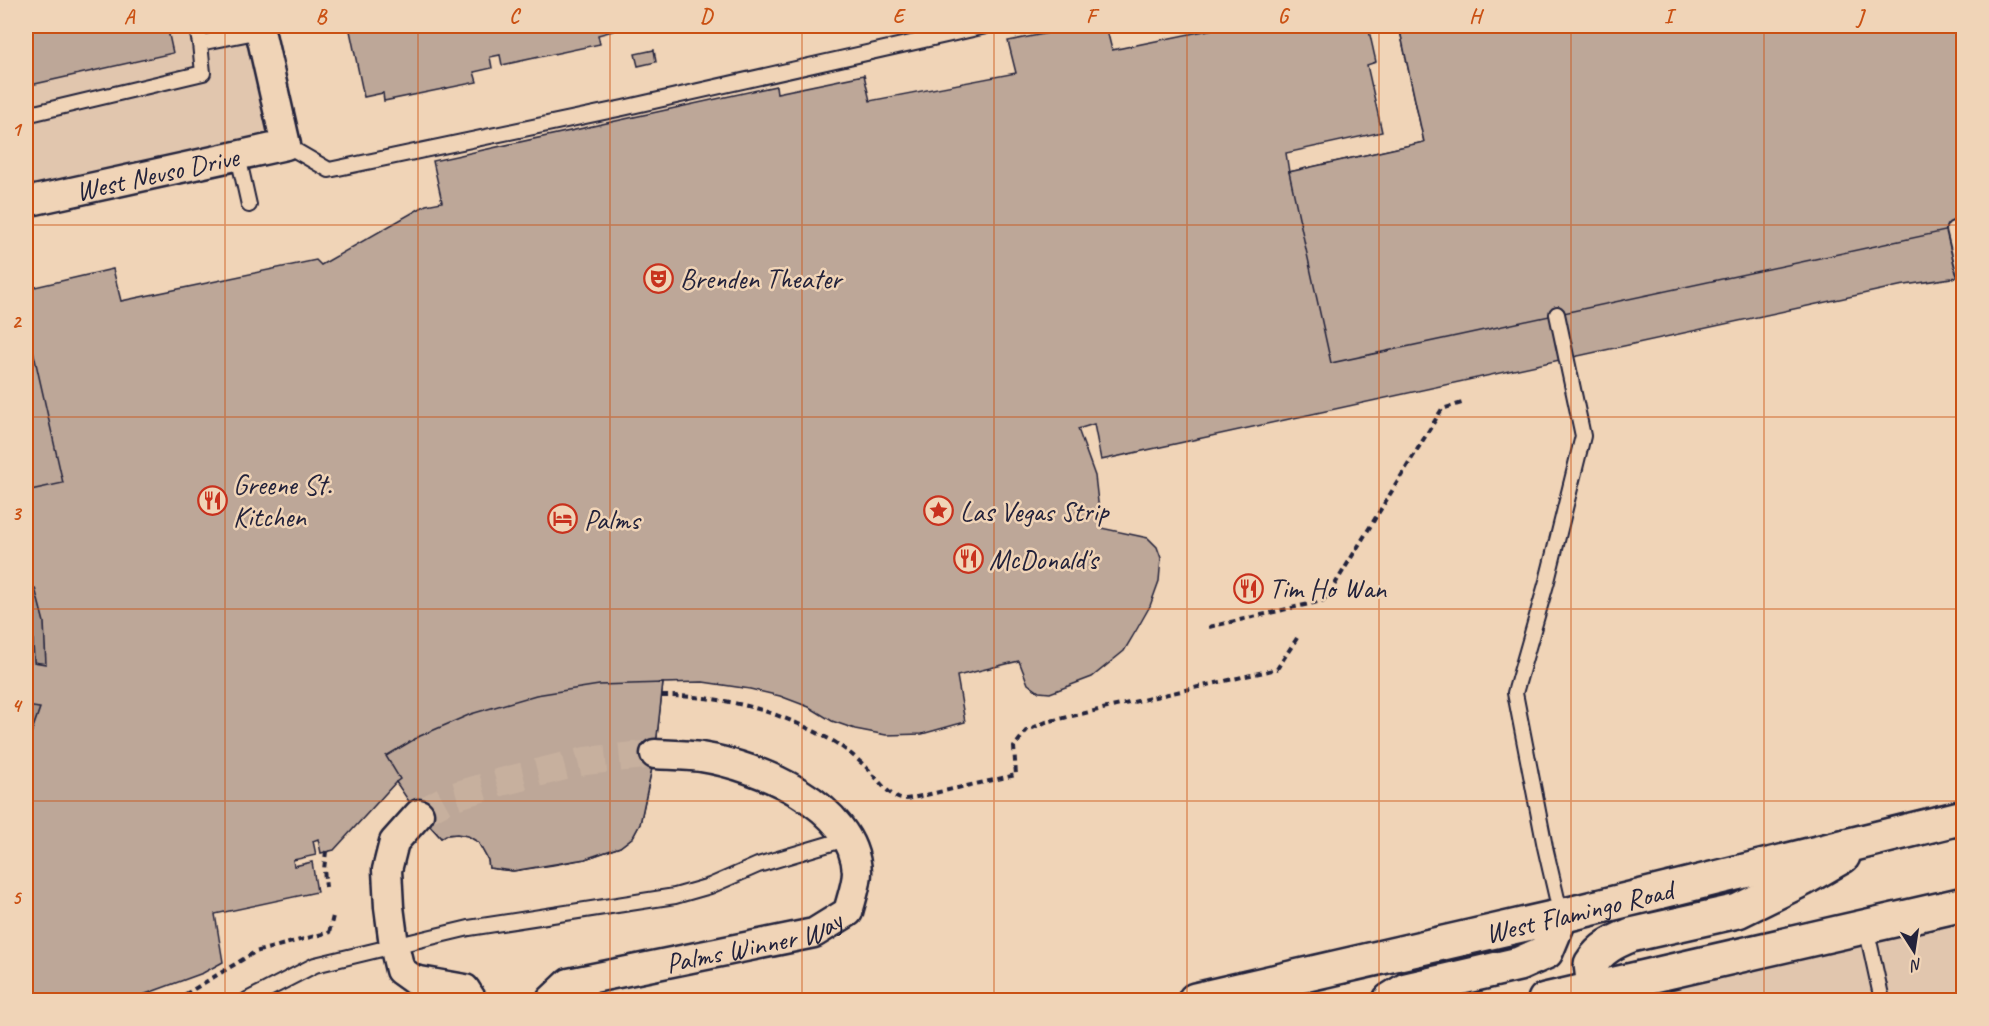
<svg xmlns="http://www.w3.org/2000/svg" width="1989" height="1026" viewBox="0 0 1989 1026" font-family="Caveat,sans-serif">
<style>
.built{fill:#e1c6ae}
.water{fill:#a6958b;stroke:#71676b;stroke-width:1.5}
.building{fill:#bda798;stroke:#22223b;stroke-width:1.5}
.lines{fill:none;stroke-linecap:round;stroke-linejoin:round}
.minor-tunnel{stroke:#c7b09e;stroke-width:28;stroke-dasharray:28 14;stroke-linecap:butt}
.service-casing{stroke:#22223b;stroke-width:18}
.minor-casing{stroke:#22223b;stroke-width:33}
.primary-casing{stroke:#22223b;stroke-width:38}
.path{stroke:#22223b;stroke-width:4;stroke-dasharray:6 4.5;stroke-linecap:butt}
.service{stroke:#f0d4b7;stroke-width:14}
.minor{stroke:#f0d4b7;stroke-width:28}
.primary{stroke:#f0d4b7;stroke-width:33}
.grid{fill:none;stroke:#ca5113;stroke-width:1.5;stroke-opacity:0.55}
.labels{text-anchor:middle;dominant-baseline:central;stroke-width:5;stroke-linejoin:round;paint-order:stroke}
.street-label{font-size:28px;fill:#22223b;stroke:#f0d4b7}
.poi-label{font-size:28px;fill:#22223b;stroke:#f0d4b7;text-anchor:start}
.neatline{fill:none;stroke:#ca5113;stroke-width:2}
.grid-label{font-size:20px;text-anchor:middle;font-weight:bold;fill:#ca5113}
</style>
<rect width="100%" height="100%" fill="#f0d4b7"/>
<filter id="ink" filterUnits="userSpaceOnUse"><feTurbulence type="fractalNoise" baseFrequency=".0167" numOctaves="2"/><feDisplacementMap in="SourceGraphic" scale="12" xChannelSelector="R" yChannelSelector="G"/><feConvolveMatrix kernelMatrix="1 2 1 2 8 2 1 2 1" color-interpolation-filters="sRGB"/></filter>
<g filter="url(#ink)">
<!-- built -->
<g class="built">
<polygon points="26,26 259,26 286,145 26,202"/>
<polygon points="1963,904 1963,1000 1545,1000"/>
</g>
<!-- water -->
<g class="water">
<polygon points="35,588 44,622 46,664 34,662 32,623 26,590"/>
<polygon points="27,706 40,708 26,748 26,710"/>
</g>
<!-- building -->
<g class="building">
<polygon points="26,26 167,26 173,53 26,86"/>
<polygon points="349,26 612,26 613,31 598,35 600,44 502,65 500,55 490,57 492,68 474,72 477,82 384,101 383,93 364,97"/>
<polygon points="1085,26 1106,26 1112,50 1219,28 1219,26 1368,26 1376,62 1367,65 1382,132 1286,153 1289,172 1424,142 1399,26 1964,26 1964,276 1899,286 1101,460 1094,424 1078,429 1095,476 1101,528 1148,538 1157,547 1161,558 1159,581 1150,606 1137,629 1124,651 1092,677 1050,693 1039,692 1028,684 1019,661 957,676 965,722 922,734 886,735 855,729 832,721 809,707 780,696 750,689 703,682 663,683 655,754 640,824 633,837 620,847 585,859 553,865 513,871 489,868 488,860 478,842 468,836 457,834 446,835 441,838 419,814 396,782 334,850 321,853 318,839 313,841 316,855 293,860 294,866 312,862 317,892 215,914 223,962 203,973 129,1000 26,1000 26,748 40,708 27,706 26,710 26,595 32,623 34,662 46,664 44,622 35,588 26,590 26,289 113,269 121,301 316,260 321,265 426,205 442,202 433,161 776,86 777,93 864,75 870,101 1016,73 1008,41"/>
<polygon points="1399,26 1964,26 1964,227 1331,363 1289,172 1424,142"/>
<polygon points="654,50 656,62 638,66 635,54"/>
<polygon points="26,319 63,483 26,491"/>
<polygon points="663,683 655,754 640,824 633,837 620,847 585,859 513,871 489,868 488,860 478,842 468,836 457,834 446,835 441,838 408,800 396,782 400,779 386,756 420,736 471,714 536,695 599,685"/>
</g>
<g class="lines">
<!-- minor-tunnel -->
<polyline class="minor-tunnel" points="419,814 448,798 501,782 585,761 655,754"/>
<defs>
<g id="service">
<polyline points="196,26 200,43"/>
<polyline points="26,115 203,73 200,43 261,31"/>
<polyline points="286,145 329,170 623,108 986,26"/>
<polyline points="238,156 249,205"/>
<polyline points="1954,229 1964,271"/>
<polyline points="1557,314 1583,436 1547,581 1515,693 1545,847 1561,916"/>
<polyline points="1866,927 1882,1000"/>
<polyline points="247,1000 315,965 469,928 675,896 710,886 758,865 849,838"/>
</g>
<g id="minor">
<path id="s1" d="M 26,202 L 286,145 L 259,26"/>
<polyline points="419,814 394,842 387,870 389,907 394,945 400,970 414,980 465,989 472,1000"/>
<path id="s2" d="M 551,1000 L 569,983 L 814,933 L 848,912 C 851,900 857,884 857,872 C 854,805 758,766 701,757 C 686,755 670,755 655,754"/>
</g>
<g id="primary">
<path d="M 1594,988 L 1591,964 C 1601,948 1614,942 1631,935 L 1738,911 L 1803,879 L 1843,856"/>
<path id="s3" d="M 1195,1000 L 1561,916 L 1964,817"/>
<polyline points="1390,1000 1406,990 1519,964 1546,952 1561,916"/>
<polyline points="1545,1000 1964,904"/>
</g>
</defs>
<!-- service casing -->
<use href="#service" class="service-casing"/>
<!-- minor casing -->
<use href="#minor" class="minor-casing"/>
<!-- primary casing -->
<use href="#primary" class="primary-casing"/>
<!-- path -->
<g class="path">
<polyline points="1209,627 1322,601 1329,594 1442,409 1462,403"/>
<path d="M 662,696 C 722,695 776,710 829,739 C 841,745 855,757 865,766 C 876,776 885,792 898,798 C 902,800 907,799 912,798 L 1016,775 L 1014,747 L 1026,731 L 1046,722 L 1277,669 L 1299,635"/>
<polyline points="326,851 324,870 326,887"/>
<polyline points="329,933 333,916"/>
<polyline points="332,993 334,1000"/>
<polyline points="176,1000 255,952 330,932"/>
</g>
<!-- service -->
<use href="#service" class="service"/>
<!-- minor -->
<use href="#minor" class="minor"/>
<!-- primary -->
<use href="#primary" class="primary"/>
</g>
</g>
<!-- grid -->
<path class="grid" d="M 225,26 L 225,1000M 418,26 L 418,1000M 610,26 L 610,1000M 802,26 L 802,1000M 994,26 L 994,1000M 1187,26 L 1187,1000M 1379,26 L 1379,1000M 1571,26 L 1571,1000M 1764,26 L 1764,1000M 26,225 L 1964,225M 26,417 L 1964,417M 26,609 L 1964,609M 26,801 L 1964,801"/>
<!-- icons -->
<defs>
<symbol id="theatre-ring" viewBox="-11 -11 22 22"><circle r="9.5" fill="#f0d4b7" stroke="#c8321e" stroke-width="1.5"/><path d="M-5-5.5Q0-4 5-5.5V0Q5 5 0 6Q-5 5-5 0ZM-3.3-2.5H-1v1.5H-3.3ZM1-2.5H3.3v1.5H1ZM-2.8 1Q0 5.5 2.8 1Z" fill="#c8321e"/></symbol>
<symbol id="restaurant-ring" viewBox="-11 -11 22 22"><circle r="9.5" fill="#f0d4b7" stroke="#c8321e" stroke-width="1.5"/><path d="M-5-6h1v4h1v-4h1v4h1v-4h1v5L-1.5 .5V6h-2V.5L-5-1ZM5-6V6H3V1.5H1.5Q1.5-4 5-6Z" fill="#c8321e"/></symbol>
<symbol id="sight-ring" viewBox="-11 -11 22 22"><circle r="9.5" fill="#f0d4b7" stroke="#c8321e" stroke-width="1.5"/><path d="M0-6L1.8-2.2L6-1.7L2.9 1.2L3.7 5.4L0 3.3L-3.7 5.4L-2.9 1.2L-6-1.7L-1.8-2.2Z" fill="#c8321e"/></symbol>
<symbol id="hotel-ring" viewBox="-11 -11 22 22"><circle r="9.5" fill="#f0d4b7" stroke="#c8321e" stroke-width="1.5"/><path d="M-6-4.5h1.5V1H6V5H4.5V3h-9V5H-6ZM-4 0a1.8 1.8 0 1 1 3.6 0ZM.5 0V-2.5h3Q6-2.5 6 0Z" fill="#c8321e"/></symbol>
</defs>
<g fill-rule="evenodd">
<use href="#theatre-ring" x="642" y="262" width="33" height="33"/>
<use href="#restaurant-ring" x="196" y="484" width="33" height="33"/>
<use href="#sight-ring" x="922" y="494" width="33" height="33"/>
<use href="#hotel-ring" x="546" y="502" width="33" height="33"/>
<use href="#restaurant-ring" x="952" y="542" width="33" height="33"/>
<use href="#restaurant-ring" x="1232" y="572" width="33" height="33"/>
</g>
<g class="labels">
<!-- street labels -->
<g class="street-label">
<text stroke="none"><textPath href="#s1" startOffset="134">West Nevso Drive</textPath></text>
<text stroke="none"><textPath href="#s3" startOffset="394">West Flamingo Road</textPath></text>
<text stroke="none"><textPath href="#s2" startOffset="214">Palms Winner Way</textPath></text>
</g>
<!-- poi labels -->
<g class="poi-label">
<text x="680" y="278">Brenden Theater</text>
<text x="233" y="484">Greene St.<tspan x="233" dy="32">Kitchen</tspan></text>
<text x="960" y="511">Las Vegas Strip</text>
<text x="584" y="519">Palms</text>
<text x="989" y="559">McDonald's</text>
<text x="1269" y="588">Tim Ho Wan</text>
</g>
</g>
<!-- margin -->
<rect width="1989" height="1026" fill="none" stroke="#f0d4b7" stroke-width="66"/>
<!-- north arrow -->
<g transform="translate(1914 951) rotate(168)" stroke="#f0d4b7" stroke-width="4.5" paint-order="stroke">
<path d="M0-4.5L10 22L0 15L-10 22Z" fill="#22223b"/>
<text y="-9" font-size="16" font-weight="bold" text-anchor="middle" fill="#22223b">N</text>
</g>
<rect x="33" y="33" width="1923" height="960" class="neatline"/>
<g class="grid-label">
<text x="129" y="23">A</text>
<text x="321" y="23">B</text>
<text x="514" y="23">C</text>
<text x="706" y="23">D</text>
<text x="898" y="23">E</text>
<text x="1091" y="23">F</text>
<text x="1283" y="23">G</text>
<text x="1475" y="23">H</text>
<text x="1668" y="23">I</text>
<text x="1860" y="23">J</text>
<text x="16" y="136">1</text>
<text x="16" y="328">2</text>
<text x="16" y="520">3</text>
<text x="16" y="712">4</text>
<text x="16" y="904">5</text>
</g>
</svg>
